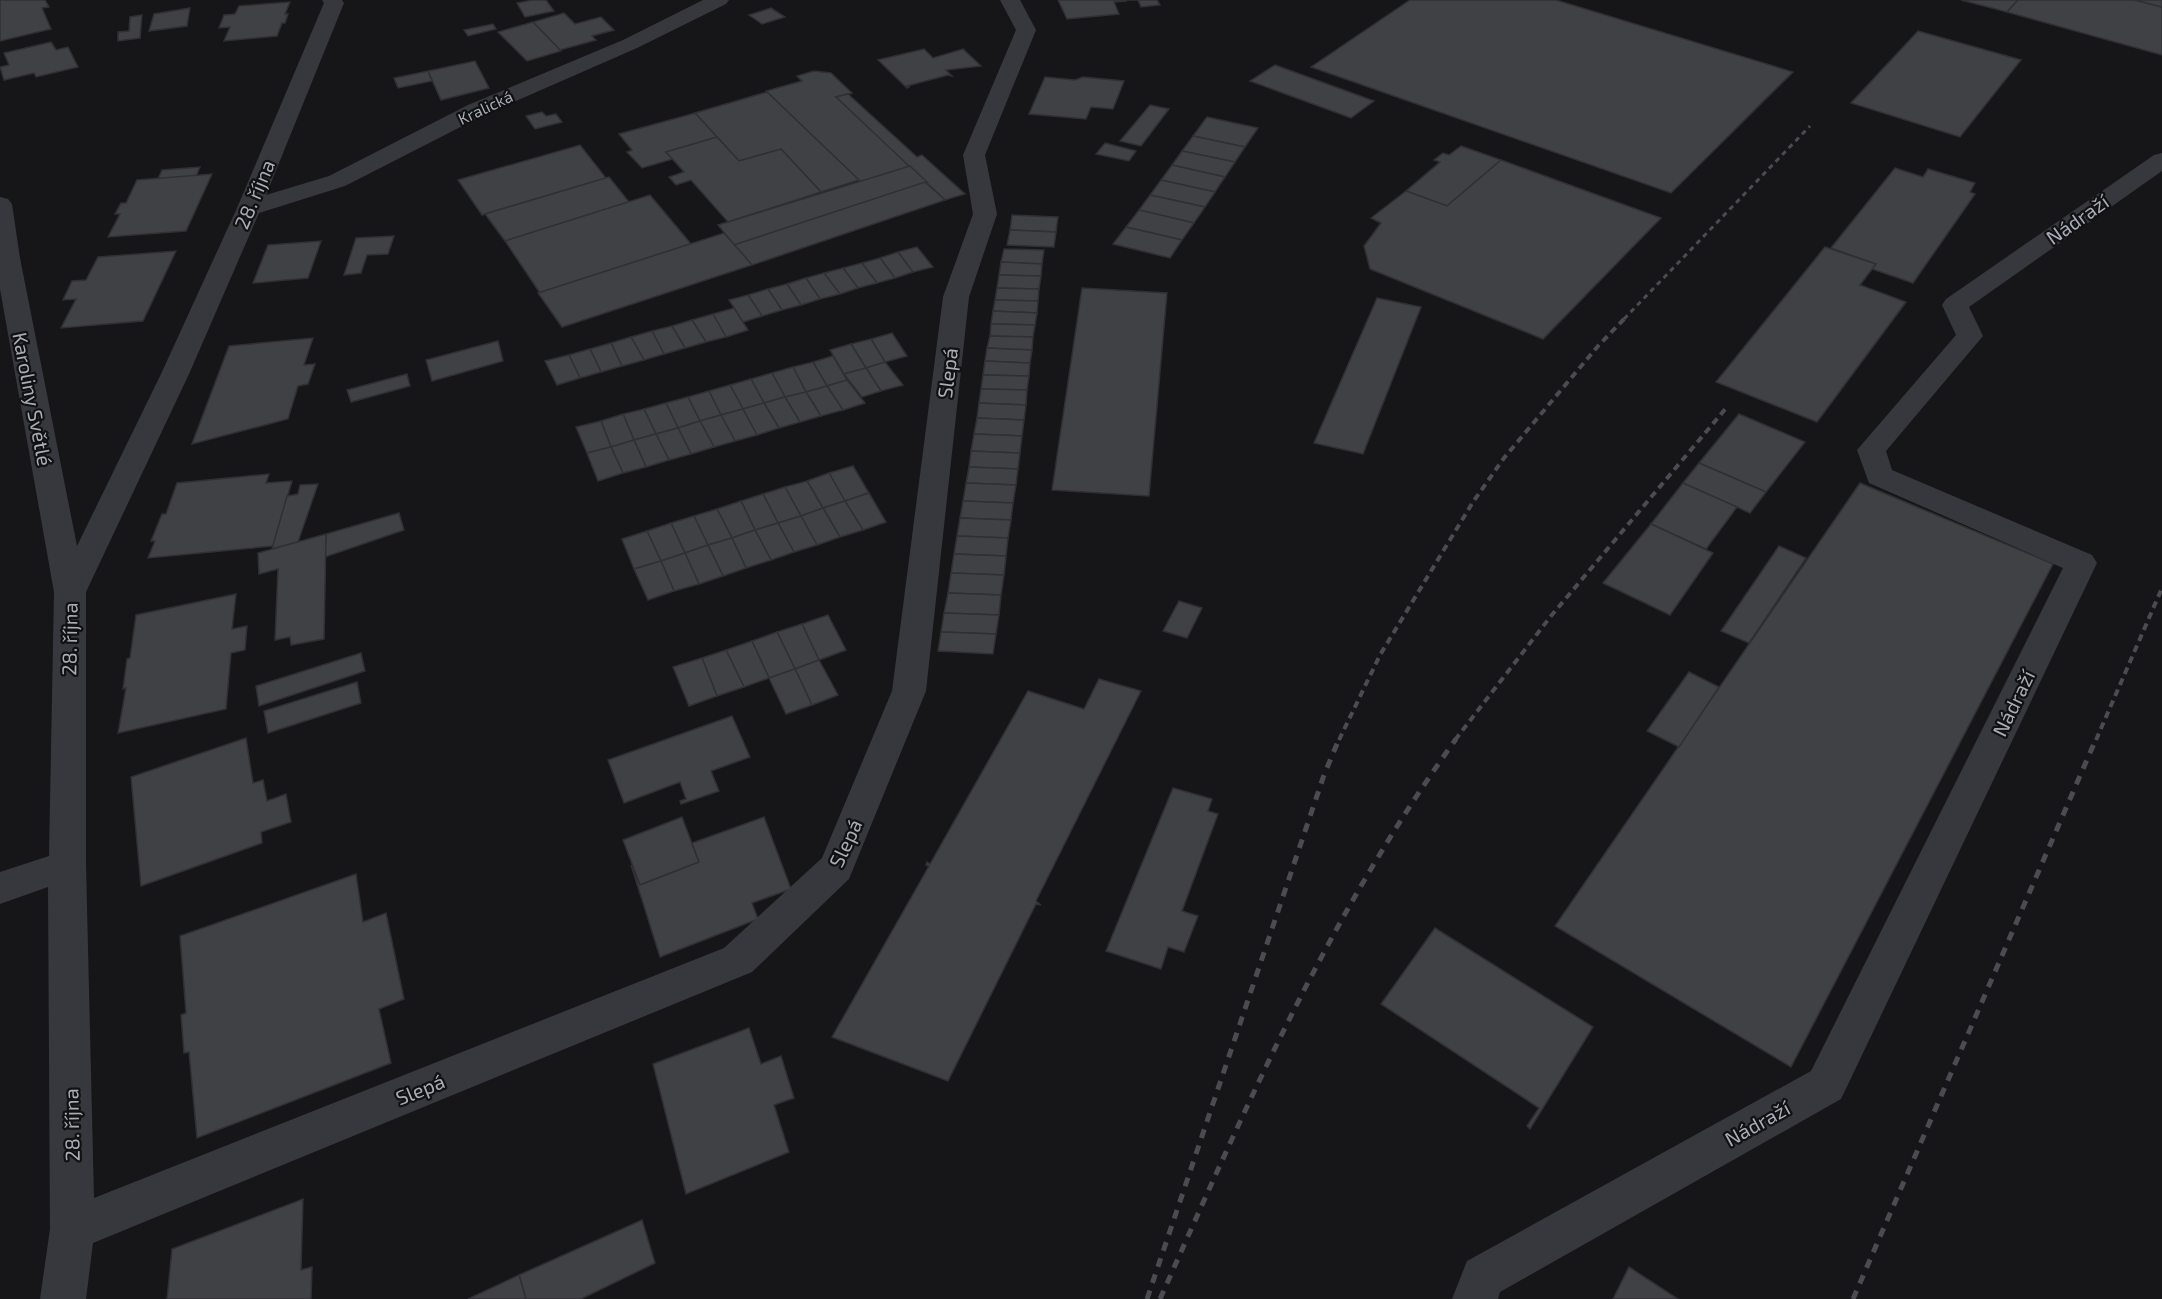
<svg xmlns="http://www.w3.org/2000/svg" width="2162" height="1299" viewBox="0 0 2162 1299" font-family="'Exo 2',sans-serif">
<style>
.building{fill:#404145;stroke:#303034;stroke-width:1.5}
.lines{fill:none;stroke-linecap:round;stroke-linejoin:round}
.minor{fill:#37383d;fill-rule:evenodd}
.rail-far2{stroke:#4a4c52;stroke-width:3;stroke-dasharray:5 4.5;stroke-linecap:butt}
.rail-far1{stroke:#4a4c52;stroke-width:4;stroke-dasharray:7 5;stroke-linecap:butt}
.rail{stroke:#4a4c52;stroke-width:5;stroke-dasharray:9 8;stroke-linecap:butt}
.labels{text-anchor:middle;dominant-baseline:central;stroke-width:4.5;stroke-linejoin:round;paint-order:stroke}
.far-street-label{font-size:16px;fill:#a8adb8;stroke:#111113}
.street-label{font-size:20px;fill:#a8adb8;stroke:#111113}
</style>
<rect width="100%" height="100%" fill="#161618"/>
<!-- building -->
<g class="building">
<polygon points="0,0 45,0 49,7 42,8 51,29 0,41"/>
<polygon points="533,0 546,0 554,11 525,17 517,3"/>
<polygon points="1058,0 1126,0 1126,1 1114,2 1119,14 1067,19"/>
<polygon points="1126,0 1157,0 1160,5 1141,7 1138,0"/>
<polygon points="1410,0 1556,0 1793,72 1671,193 1311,67"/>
<polygon points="1961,0 2018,0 2007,12"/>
<polygon points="2018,0 2135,0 2162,7 2162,55 2007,12"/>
<polygon points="2135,0 2162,0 2162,7"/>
<polygon points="290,2 285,14 288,14 285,23 282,23 277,36 224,41 230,27 219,28 224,15 235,14 239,6"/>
<polygon points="190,8 187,26 149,31 154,14"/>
<polygon points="771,8 785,17 762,24 749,15"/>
<polygon points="564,13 575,24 601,17 614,30 592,36 596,40 560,50 533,22"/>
<polygon points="142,15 140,38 118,41 118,32 129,31 130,17"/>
<polygon points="533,22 560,50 561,51 527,61 498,32"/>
<polygon points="493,24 496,29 468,36 464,30"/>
<polygon points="1918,31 2021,60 1960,137 1851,103"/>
<polygon points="51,42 56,50 68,47 78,67 36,77 34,73 4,80 0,67 9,65 4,53"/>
<polygon points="924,49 933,58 963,49 981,66 946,70 952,76 948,75 907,86 909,87 907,88 878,60"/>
<polygon points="475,61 489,88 441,100 428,71"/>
<polygon points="1275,65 1374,101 1351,118 1250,81"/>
<polygon points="428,71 432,81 398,88 394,78"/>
<polygon points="814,71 831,73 852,93 836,97 910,166 860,182 766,91 802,81 797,76"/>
<polygon points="1045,77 1075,80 1083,77 1124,81 1113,109 1091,107 1086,119 1029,114"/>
<polygon points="767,92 859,180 821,192 781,149 739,161 695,113"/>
<polygon points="848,94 917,157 922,155 965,194 945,200 836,97"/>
<polygon points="1150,105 1169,109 1141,146 1120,141"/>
<polygon points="542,112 546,116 556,114 562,122 535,129 526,116"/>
<polygon points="695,113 717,137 666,152 673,159 642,168 627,152 632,150 619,134"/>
<polygon points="1207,117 1258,128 1245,147 1193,136"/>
<polygon points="1193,136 1245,147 1235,162 1182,151"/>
<polygon points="717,137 739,161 781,149 821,192 728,222 691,180 676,185 669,177 684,172 666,152"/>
<polygon points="1105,143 1136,151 1129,161 1096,154"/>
<polygon points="580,145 606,178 482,215 458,180"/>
<polygon points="1461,146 1501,160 1447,206 1406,191 1440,162 1434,160 1443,153 1449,155"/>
<polygon points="1182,151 1235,162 1225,177 1172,165"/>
<polygon points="1501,160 1661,218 1543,339 1370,269 1364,246 1381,223 1371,218 1406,191 1447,206"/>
<polygon points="1172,165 1225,177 1215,192 1161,180"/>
<polygon points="910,166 927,182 734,245 718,225"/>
<polygon points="200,167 196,176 158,179 162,170"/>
<polygon points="1895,168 1923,177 1928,169 1975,183 1970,192 1975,194 1913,283 1872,269 1876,264 1831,248"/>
<polygon points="212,174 186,231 108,237 120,214 115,214 121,203 126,203 137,180"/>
<polygon points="609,177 629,202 505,241 485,214"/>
<polygon points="1161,180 1215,192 1205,207 1150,195"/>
<polygon points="925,182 945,200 752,265 734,245"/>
<polygon points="650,195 691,244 540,293 505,241"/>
<polygon points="1150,195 1205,207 1194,223 1139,210"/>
<polygon points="1139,210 1194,223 1182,240 1126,227"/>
<polygon points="1012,215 1058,217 1056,232 1010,230"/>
<polygon points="1126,227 1182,240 1170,258 1113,244"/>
<polygon points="1010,230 1056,232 1054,247 1007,245"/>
<polygon points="724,233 752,265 562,327 538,293"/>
<polygon points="394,236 388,254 367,255 361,273 344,275 356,238"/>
<polygon points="321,241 308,278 253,283 268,245"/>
<polygon points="917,247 933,267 913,272 898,252"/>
<polygon points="1825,247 1876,264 1860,285 1906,302 1817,422 1716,382"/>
<polygon points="1004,249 1044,250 1042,264 1001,262"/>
<polygon points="176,251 143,321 61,328 76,299 63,300 72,281 86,280 98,257"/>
<polygon points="898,252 913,272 895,278 880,258"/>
<polygon points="880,258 895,278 877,283 862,263"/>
<polygon points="1001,262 1042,264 1041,276 999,275"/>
<polygon points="862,263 877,283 858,288 843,268"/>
<polygon points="843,268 858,288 840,294 824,273"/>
<polygon points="824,273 840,294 820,299 806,278"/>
<polygon points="999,275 1041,276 1039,289 997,288"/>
<polygon points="806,278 820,299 801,305 787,284"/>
<polygon points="787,284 801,305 782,310 768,289"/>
<polygon points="997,288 1039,289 1038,301 995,300"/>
<polygon points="1082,288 1167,293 1149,496 1052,490"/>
<polygon points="768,289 782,310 762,316 748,295"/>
<polygon points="748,295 762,316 743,322 729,300"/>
<polygon points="1377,298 1421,307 1363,454 1314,443"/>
<polygon points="995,300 1038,301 1037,313 993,311"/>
<polygon points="734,308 748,330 726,337 713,314"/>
<polygon points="993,311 1037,313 1035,325 991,324"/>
<polygon points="713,314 726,337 706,342 692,320"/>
<polygon points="692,320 706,342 685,348 672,326"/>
<polygon points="991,324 1035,325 1033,337 990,336"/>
<polygon points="672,326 685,348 664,354 652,331"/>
<polygon points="652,331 664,354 644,360 631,337"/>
<polygon points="892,333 907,356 885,362 871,339"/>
<polygon points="990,336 1033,337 1032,350 987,348"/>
<polygon points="631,337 644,360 622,366 611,343"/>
<polygon points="313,338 304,365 315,364 308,384 298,386 288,419 192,444 229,346"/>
<polygon points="871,339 885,362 866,368 851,344"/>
<polygon points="498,341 503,361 432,381 426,360"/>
<polygon points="611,343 622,366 601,372 590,349"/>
<polygon points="851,344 866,368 844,374 830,350"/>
<polygon points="987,348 1032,350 1030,363 985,361"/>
<polygon points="590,349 601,372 580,378 569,355"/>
<polygon points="569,355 580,378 557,385 545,361"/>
<polygon points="833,356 847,380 827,386 813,362"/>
<polygon points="985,361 1030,363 1029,376 983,375"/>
<polygon points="813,362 827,386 806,392 793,367"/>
<polygon points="885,362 903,385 881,391 866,368"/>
<polygon points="793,367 806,392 785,397 772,373"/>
<polygon points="866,368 881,391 862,397 844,374"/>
<polygon points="772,373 785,397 764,403 751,379"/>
<polygon points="407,374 410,386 351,402 347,390"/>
<polygon points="983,375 1029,376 1027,390 981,389"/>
<polygon points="751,379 764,403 743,409 730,385"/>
<polygon points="847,380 865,403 843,410 827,386"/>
<polygon points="730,385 743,409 721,415 709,391"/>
<polygon points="827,386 843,410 821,416 806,392"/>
<polygon points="981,389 1027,390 1026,405 979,403"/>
<polygon points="709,391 721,415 700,421 688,397"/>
<polygon points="806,392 821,416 800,422 785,397"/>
<polygon points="688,397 700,421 678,428 666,403"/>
<polygon points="785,397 800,422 779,428 764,403"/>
<polygon points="666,403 678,428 656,434 644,409"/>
<polygon points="764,403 779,428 757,435 743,409"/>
<polygon points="979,403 1026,405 1024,420 977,418"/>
<polygon points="644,409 656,434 634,440 623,414"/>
<polygon points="743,409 757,435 735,441 721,415"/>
<polygon points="623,414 634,440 611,447 601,421"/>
<polygon points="1739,414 1805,442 1766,492 1699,463"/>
<polygon points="721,415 735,441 714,447 700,421"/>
<polygon points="977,418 1024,420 1022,436 974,434"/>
<polygon points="601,421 611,447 587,453 576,427"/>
<polygon points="700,421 714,447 691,454 678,428"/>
<polygon points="678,428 691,454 669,460 656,434"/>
<polygon points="656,434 669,460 646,467 634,440"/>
<polygon points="974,434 1022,436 1020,453 971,451"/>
<polygon points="634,440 646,467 623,473 611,447"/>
<polygon points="611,447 623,473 598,481 587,453"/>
<polygon points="971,451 1020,453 1018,469 969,467"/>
<polygon points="1699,463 1766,492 1750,513 1683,483"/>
<polygon points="853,466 869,493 845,501 829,473"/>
<polygon points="969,467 1018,469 1016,485 966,483"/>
<polygon points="829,473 845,501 823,508 807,481"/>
<polygon points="269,474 266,483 292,481 273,546 148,558 155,541 151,541 162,514 166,514 177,483"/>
<polygon points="807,481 823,508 801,516 785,487"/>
<polygon points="966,483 1016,485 1013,503 963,501"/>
<polygon points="1683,483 1737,507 1706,549 1651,524"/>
<polygon points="1860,483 2053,564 1791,1067 1555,926"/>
<polygon points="318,484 298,542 272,549 287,496 298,494 300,485"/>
<polygon points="785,487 801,516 778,523 763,494"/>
<polygon points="869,493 886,522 863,530 845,501"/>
<polygon points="763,494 778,523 755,530 741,501"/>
<polygon points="741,501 755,530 732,538 717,509"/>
<polygon points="845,501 863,530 840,537 823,508"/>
<polygon points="963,501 1013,503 1011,520 960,518"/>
<polygon points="823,508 840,537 817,545 801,516"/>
<polygon points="717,509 732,538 708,545 694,516"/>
<polygon points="399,513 404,530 325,557 326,534"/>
<polygon points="694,516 708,545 685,553 671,523"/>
<polygon points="801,516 817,545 794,552 778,523"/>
<polygon points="960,518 1011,520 1008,538 957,536"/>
<polygon points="671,523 685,553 661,561 647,531"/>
<polygon points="778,523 794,552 771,560 755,530"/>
<polygon points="1651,524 1713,553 1670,615 1603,583"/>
<polygon points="755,530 771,560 746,568 732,538"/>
<polygon points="647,531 661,561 634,569 622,539"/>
<polygon points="326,534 324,639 291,645 290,637 275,640 278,569 259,574 258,553"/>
<polygon points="957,536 1008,538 1006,556 954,554"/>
<polygon points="732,538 746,568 723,576 708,545"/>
<polygon points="708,545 723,576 699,584 685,553"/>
<polygon points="1779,546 1806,558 1749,643 1721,631"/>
<polygon points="685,553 699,584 674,591 661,561"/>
<polygon points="954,554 1006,556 1004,575 951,573"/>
<polygon points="661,561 674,591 648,600 634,569"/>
<polygon points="951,573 1004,575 1001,595 948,593"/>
<polygon points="948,593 1001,595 999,615 944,613"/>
<polygon points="236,594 232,629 247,626 245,650 231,653 226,709 118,733 126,688 123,689 127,659 130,658 136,615"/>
<polygon points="1179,601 1202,608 1187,638 1163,631"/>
<polygon points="944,613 999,615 996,634 941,632"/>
<polygon points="828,615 846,650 819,660 802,624"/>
<polygon points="802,624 819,660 795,669 777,632"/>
<polygon points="777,632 795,669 769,678 752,641"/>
<polygon points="941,632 996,634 993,654 938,651"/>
<polygon points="752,641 769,678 744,687 726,650"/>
<polygon points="726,650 744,687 717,696 702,658"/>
<polygon points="361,653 365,671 259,706 256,686"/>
<polygon points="702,658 717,696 689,706 673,667"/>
<polygon points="819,660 838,695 812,705 795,669"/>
<polygon points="795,669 812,705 786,714 769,678"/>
<polygon points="1689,672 1719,687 1679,747 1647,731"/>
<polygon points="1099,679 1141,691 1036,901 1041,905 1036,904 948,1081 832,1037 929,866 926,865 927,862 930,864 1028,691 1084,709"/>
<polygon points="357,682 361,703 268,733 264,711"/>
<polygon points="732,716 750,757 711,771 719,791 681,804 680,801 686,799 680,782 624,803 608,760"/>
<polygon points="246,738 253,783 263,780 267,801 286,794 291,822 261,832 262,843 141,886 131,777"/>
<polygon points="1173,788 1212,799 1208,811 1218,814 1182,911 1198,916 1184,952 1168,947 1161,969 1106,951"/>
<polygon points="682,817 699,862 640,885 623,840"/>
<polygon points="764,817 791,889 752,903 758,919 660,957 631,865 640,885 699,862 692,843"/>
<polygon points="356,874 363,922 386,913 404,999 379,1009 391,1063 197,1138 189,1052 184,1053 181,1015 186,1013 180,936"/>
<polygon points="1435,928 1593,1027 1530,1129 1527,1126 1539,1108 1381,1004"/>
<polygon points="749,1028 761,1064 781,1056 794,1098 774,1105 789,1152 686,1194 653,1064"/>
<polygon points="303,1199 301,1270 312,1267 311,1299 167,1299 172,1249"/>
<polygon points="642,1220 655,1263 581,1299 526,1299 519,1275"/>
<polygon points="1629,1267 1678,1299 1613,1299"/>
<polygon points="519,1275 526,1299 468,1299"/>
</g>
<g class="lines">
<!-- minor -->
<g class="minor">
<polygon points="322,0 342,0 344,3 266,195 329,176 468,105 623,40 703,0 729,0 726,4 637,48 484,115 345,186 259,213 189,374 86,592 86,865 94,1198 724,948 822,858 892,691 943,297 973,214 963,155 1016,30 1000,0 1020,0 1036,30 985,155 997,214 969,297 926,691 849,879 752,972 93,1243 86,1299 40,1299 50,1229 48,887 0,904 0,872 49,856 54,592 0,289 0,197 8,199 12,204 20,258 77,546 161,374 237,208 324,3"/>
<polygon points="2162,153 2162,171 1969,307 1983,336 1886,451 1892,470 2092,555 2097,563 1841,1099 1500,1292 1498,1299 1452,1299 1467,1261 1811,1071 2063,568 1869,483 1857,450 1956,335 1942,305 1946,299 2154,155"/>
</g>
<!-- rail-far2 -->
<polyline class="rail-far2" points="1624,319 1810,126"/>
<!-- rail-far1 -->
<g class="rail-far1">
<polyline points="1339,740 1380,655 1473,502 1504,458 1598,346 1626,317"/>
<polyline points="1455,740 1551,616 1727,407"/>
<polyline points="2096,740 2162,588"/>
</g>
<!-- rail -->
<g class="rail">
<polyline points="1147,1299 1324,775 1339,739"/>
<path d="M 1160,1299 C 1248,1102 1329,915 1456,739"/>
<polyline points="1853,1299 2096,739"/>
</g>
</g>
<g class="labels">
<!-- far-street labels -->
<g class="far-street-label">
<text transform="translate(485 107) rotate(-25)">Kralická</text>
</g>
<!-- street labels -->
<g class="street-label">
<text transform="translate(254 194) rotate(-67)">28. října</text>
<text transform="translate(2077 219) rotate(-35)">Nádraží</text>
<text transform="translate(947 373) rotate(-83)">Slepá</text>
<text transform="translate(33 399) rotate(79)">Karoliny Světlé</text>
<text transform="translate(69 639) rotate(-89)">28. října</text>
<text transform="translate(2013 703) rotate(-64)">Nádraží</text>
<text transform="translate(845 843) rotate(-65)">Slepá</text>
<text transform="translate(420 1089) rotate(-22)">Slepá</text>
<text transform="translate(1757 1123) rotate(-29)">Nádraží</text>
<text transform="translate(71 1125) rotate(-91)">28. října</text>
</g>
</g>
</svg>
